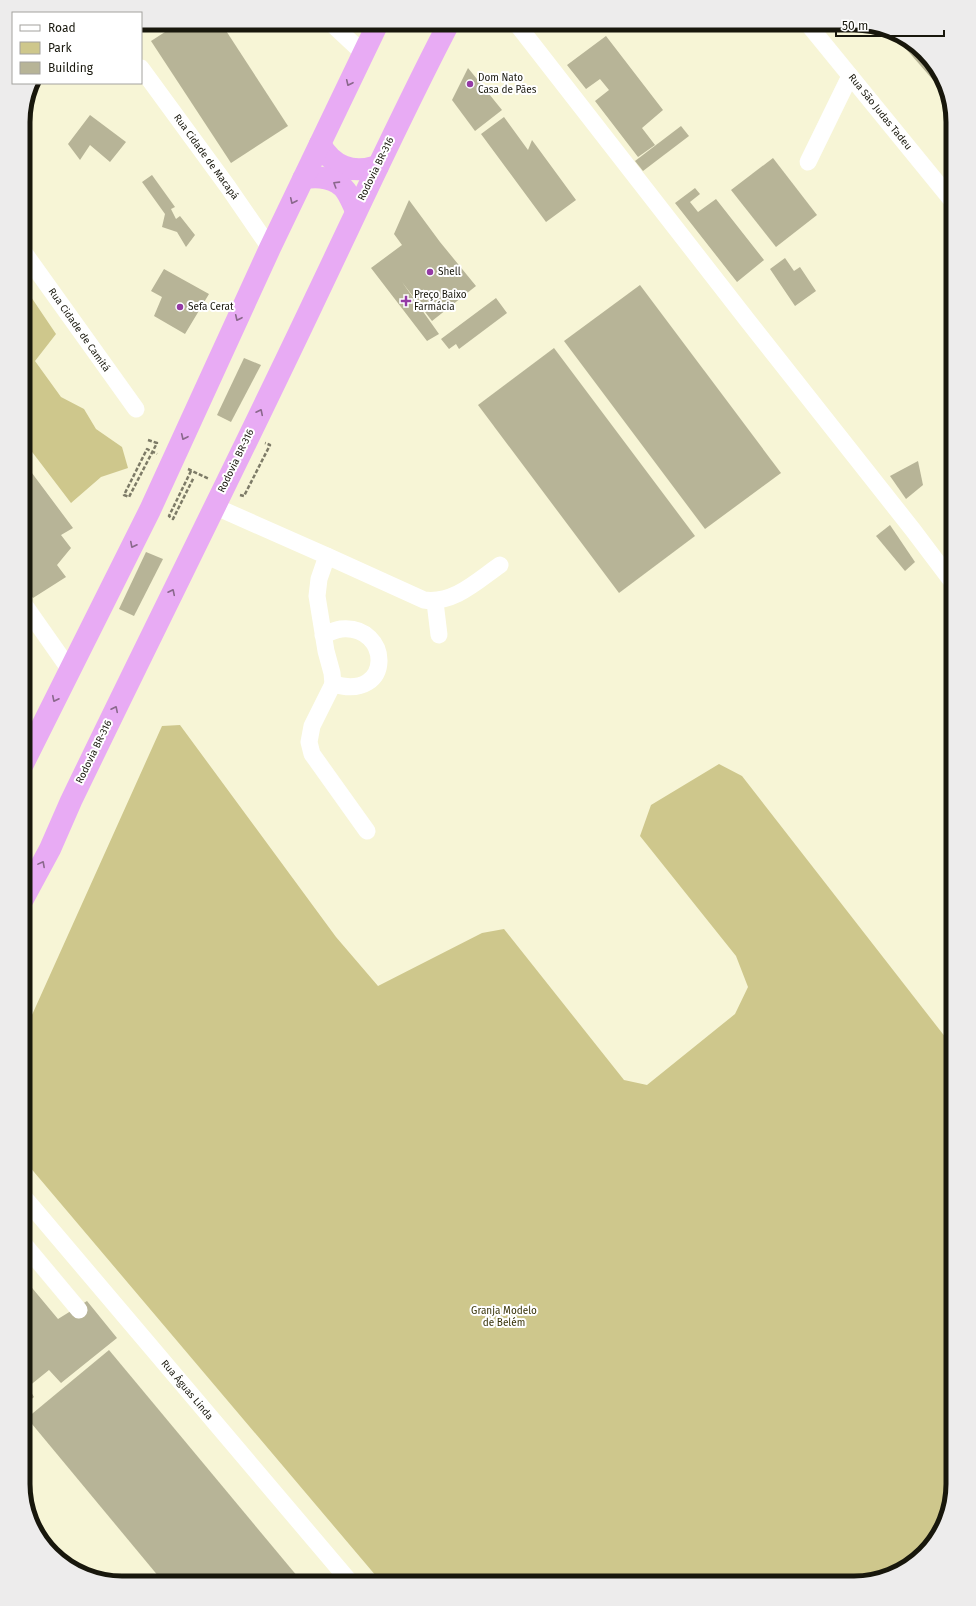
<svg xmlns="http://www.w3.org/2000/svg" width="976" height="1606" viewBox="0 0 976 1606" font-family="'Fira Sans',sans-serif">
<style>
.green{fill:#cec78c}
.building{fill:#b7b497}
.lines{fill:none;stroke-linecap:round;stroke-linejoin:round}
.path{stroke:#7d7b67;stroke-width:2.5;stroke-dasharray:4 2;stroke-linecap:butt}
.minor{stroke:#fff;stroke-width:17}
.highway{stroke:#e8abf4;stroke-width:22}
.oneway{stroke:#8a688c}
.poi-dot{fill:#943aa5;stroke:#fff;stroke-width:1.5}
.labels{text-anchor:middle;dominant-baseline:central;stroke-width:4;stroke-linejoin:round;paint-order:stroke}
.poi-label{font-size:10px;fill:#18170c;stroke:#fff;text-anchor:start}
.street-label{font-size:10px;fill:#18170c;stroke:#fff}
.park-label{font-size:10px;fill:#383308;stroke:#fff}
.rim{fill:none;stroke:#18170c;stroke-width:5}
</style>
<rect width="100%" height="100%" fill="#f7f5d6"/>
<!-- green -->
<g class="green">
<polygon points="23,285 56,334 35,361 61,397 84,409 96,429 122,447 128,468 101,477 71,503 23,440"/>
<polygon points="180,725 336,937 378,986 482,933 504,929 624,1080 647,1085 735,1014 748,987 736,956 640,836 651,805 719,764 742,776 953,1047 953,1485 937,1539 898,1573 854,1583 382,1583 23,1159 23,1035 162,726"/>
</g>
<!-- building -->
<g class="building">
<polygon points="179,23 221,23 288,126 231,163 151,41"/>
<polygon points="893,34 909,39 943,78 947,96"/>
<polygon points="606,36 663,110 642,128 655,145 638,157 595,101 609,90 600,79 586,89 567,65"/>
<polygon points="468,68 502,110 475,131 452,100"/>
<polygon points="90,115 126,142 110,162 90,145 80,160 68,144"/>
<polygon points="504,117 528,150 532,140 576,200 546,222 481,134"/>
<polygon points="681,126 689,136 643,171 635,161"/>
<polygon points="773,158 817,215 776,247 731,190"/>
<polygon points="152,175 175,207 171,209 176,219 180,216 195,235 186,247 177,232 162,227 165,214 142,182"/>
<polygon points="695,188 700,194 690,202 698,212 716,199 764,260 737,282 675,203"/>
<polygon points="409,200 440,242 476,286 432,321 402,282 439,334 427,341 371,268 402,245 394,234"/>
<polygon points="785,258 794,271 800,267 816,291 795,306 770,269"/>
<polygon points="164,269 209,294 185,334 154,316 162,297 151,291"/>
<polygon points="640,285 781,473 705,529 564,341"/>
<polygon points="496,298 507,313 459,349 456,344 449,349 441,339"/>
<polygon points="554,348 695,536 619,593 478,405"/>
<polygon points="244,358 261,365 231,422 217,415"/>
<polygon points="23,461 73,528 61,535 71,548 57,565 66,577 33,598 23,583"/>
<polygon points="918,461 923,485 906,499 890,476"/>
<polygon points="890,525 915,562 905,571 876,536"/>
<polygon points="146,552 163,559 134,616 119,609"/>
<polygon points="23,1277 58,1319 87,1301 117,1338 61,1383 49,1370 28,1387 34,1397 23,1406"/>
<polygon points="109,1350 303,1583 164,1583 27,1418"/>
<polygon points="31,1517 37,1524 33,1526"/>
<polygon points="42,1533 58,1555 57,1556 40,1535"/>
<polygon points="68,1563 72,1568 65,1564"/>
</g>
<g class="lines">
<!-- path -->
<g class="path">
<polyline points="148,440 157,443 129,497 124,495 147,449 157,454"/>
<polyline points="188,469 209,479"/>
<polyline points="191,471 169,516 173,519 194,477"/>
<polyline points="240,495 244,496 270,445 265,443"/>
</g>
<!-- minor -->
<g class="minor">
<polyline points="331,23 363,53"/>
<polyline points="516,23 748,321 913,530 953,583"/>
<polyline points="807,23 953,202"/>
<polyline points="141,68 228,187 270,248"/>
<polyline points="808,162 850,76"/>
<polyline points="23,251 136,409"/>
<polyline points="214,506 327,556"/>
<polyline points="435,602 439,635"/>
<polyline points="23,603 70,670"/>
<path d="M 323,635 C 328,633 335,630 341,629 C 391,624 395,702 333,684 L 332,673 L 326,651 L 317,596 L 319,579 L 327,556 L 424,600 C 454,604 477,581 500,565"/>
<polyline points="333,684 312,726 309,742 312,754 367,831"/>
<polyline points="23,1196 351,1583"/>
<polyline points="23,1243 79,1310"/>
</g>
<!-- highway -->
<g class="highway">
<path d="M 320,144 C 333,167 352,174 378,166"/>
<path d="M 303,179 C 317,175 337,178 346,191 C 350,197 353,204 356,211"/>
<polyline points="23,764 150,510 270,248 378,23"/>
<path d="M 23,899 L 50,849 L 71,801 C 152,633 236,466 316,297 C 360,205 402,113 449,23"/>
</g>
</g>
<!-- one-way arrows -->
<defs><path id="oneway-chevron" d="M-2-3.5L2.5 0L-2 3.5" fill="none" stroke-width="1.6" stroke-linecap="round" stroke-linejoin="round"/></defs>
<g class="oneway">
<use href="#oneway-chevron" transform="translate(349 83) rotate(115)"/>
<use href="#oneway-chevron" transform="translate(336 184) rotate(-148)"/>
<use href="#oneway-chevron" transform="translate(293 201) rotate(115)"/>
<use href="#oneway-chevron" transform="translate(238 318) rotate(115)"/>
<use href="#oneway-chevron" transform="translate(260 412) rotate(-64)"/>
<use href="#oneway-chevron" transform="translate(184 437) rotate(115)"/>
<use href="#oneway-chevron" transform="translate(133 545) rotate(117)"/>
<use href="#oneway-chevron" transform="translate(172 592) rotate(-64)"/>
<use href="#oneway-chevron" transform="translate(55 699) rotate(116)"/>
<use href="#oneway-chevron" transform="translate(115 709) rotate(-64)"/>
<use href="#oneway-chevron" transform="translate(42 864) rotate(-62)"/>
</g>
<!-- markers -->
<g class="poi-dot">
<circle cx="470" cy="84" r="4"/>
<circle cx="430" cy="272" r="4"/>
<path d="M404 295h4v4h4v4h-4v4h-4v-4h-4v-4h4z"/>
<circle cx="180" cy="307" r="4"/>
</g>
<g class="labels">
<!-- poi labels -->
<g class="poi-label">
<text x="478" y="78">Dom Nato<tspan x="478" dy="12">Casa de Pães</tspan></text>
<text x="438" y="272">Shell</text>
<text x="414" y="295">Preço Baixo<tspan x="414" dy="12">Farmácia</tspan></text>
<text x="188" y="307">Sefa Cerat</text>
</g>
<!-- street labels -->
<g class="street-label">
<text transform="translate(880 112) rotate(51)">Rua São Judas Tadeu</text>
<text transform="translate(206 157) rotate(54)">Rua Cidade de Macapá</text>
<text transform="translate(376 169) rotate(-64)">Rodovia BR-316</text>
<text transform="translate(79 330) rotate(55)">Rua Cidade de Camitá</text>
<text transform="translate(236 461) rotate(-64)">Rodovia BR-316</text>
<text transform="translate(94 752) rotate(-64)">Rodovia BR-316</text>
<text transform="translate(187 1390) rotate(50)">Rua Águas Linda</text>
</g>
<!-- park labels -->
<g class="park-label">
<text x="504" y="1311">Granja Modelo<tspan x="504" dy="12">de Belém</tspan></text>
</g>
</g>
<!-- crop -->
<path d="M0 0H976V1606H0ZM122 30H854A92 92 0 0 1 946 122V1484A92 92 0 0 1 854 1576H122A92 92 0 0 1 30 1484V122A92 92 0 0 1 122 30Z" fill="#edecec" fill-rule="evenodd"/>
<path class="rim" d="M122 30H854A92 92 0 0 1 946 122V1484A92 92 0 0 1 854 1576H122A92 92 0 0 1 30 1484V122A92 92 0 0 1 122 30Z"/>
<!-- legend -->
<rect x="12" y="12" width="130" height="72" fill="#ffffff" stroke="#a3a29e"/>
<rect x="20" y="25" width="20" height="6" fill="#ffffff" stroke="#a3a29e"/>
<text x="48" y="32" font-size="12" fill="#18170c">Road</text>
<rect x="20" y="42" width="20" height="12" fill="#cec78c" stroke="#a3a29e"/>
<text x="48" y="52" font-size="12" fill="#18170c">Park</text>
<rect x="20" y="62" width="20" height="12" fill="#b7b497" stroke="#a3a29e"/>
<text x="48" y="72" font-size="12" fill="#18170c">Building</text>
<!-- scale -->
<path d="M836 30v6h108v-6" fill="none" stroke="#18170c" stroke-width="2"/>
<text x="842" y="30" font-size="12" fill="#18170c" stroke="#ffffff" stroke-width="3" paint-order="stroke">50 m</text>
</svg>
